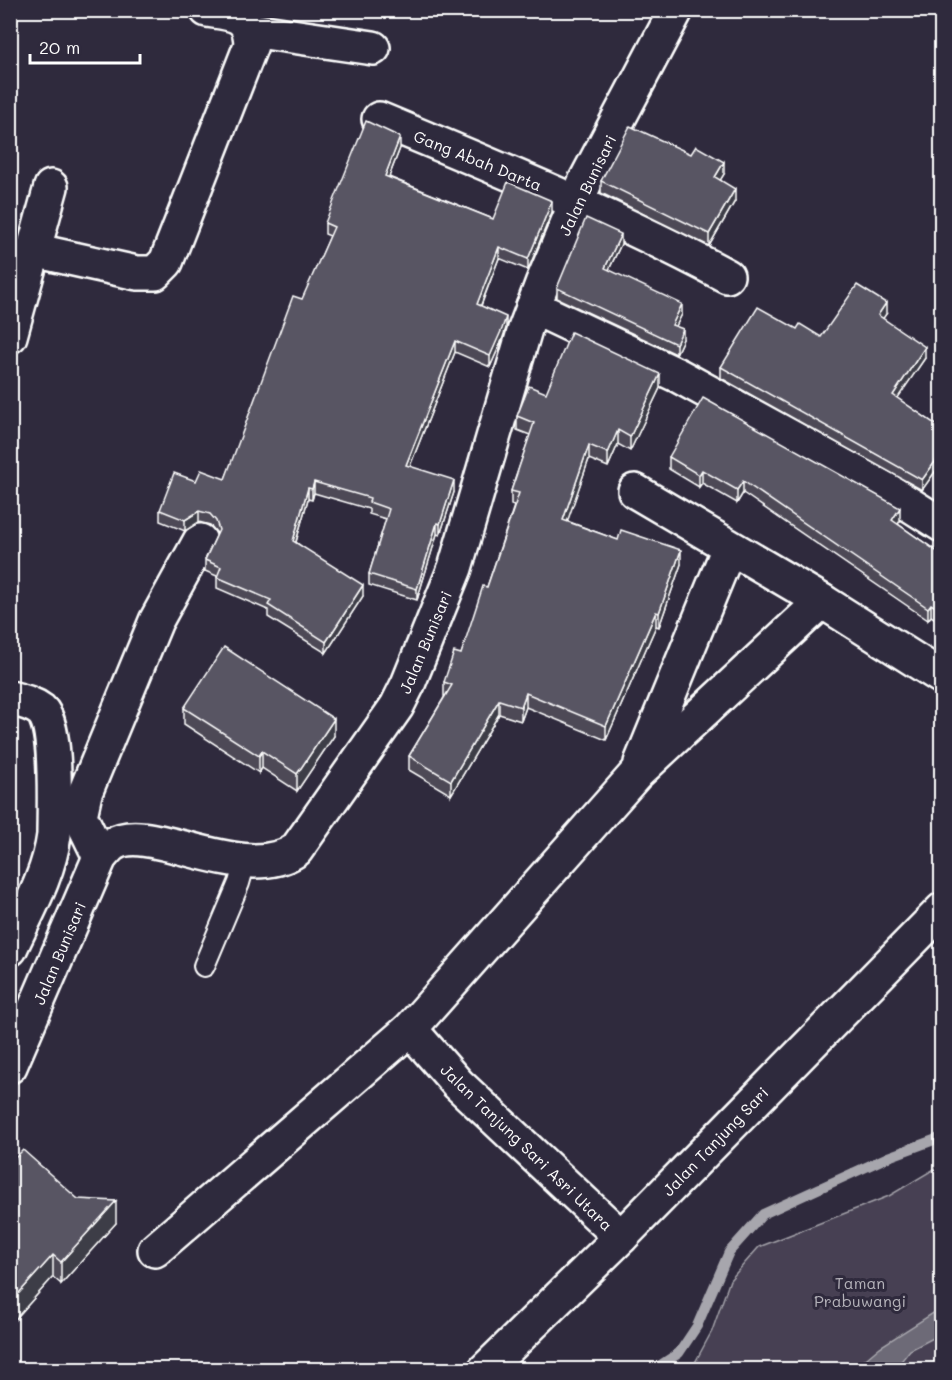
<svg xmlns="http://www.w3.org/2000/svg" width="952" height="1380" viewBox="0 0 952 1380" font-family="Mali,sans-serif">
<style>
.green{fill:#464152;stroke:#a2a0a8;stroke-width:1.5}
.water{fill:#6d6a77;stroke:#a7a6ad;stroke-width:1.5}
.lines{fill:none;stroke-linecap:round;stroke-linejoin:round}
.stream{stroke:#a7a6ad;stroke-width:10}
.lane-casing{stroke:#fff;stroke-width:24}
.street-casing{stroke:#fff;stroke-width:38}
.lane{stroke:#2f2a3d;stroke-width:20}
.street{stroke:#2f2a3d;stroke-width:33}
.wall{fill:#4d4956;stroke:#fff;stroke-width:1.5}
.shaded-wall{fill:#3e3c46;stroke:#fff;stroke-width:1.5}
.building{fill:#595564;stroke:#fff;stroke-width:1.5}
.labels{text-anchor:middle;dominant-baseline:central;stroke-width:6;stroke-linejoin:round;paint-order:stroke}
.street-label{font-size:16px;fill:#fff;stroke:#2f2a3d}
.park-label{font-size:16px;fill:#b5b3ba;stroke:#2f2a3d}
</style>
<rect width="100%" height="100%" fill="#2f2a3d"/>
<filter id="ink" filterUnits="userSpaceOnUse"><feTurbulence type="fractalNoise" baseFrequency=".0167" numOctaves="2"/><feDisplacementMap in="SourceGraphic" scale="12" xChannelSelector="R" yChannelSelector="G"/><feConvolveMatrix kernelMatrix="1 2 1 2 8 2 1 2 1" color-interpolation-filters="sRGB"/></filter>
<g filter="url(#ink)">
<!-- green -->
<polygon class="green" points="941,1165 941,1369 691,1370 712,1331 730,1280 759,1247 889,1196"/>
<!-- water -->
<polygon class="water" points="941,1308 941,1334 910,1350 895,1369 854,1369 880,1347"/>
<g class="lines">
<!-- stream -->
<polyline class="stream" points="653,1370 679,1353 697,1326 729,1252 763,1214 888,1157 942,1137"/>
<defs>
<polyline id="lane" points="204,966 239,883 245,862"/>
<g id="street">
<polyline points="251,30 373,48"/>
<path d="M 379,119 C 497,168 613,215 727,276"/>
<path d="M 33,250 L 137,273 L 155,273 L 166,262 L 251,45 C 250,13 233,14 207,10"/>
<polyline points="533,307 679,376 887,490 942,525"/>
<polyline points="10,336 51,187"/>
<polyline points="635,491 822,601 942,677"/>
<path d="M 10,698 C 21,701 32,703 41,710 C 58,725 54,809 54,835 C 49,875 27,912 10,949"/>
<polyline points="641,763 729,548"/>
<polyline points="100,857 80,816 85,793 156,621 200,541"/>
<polyline points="410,1029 458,1084 621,1237"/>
<path d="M 10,1066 L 100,857 C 104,853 108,847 113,844 C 148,820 242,886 296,850 L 397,706 L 408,684 L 455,568 L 525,329 L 542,284 L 585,182 L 676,10"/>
<polyline points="155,1250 410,1029 637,773 822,601"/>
<polyline points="485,1370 621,1237 942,910"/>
</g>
</defs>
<!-- lane casing -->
<use href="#lane" class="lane-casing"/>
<!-- street casing -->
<use href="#street" class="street-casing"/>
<!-- lane -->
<use href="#lane" class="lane"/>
<!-- street -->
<use href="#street" class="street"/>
</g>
<!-- wall -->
<g class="wall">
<polygon points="400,148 389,177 493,219 552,212 528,270 499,258 481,306 506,328 502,340 490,367 455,352 410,466 454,492 440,535 437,534 417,600 369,585 369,574 386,519 369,514 369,509 314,493 312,500 308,499 296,542 363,596 326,653 268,617 268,610 217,588 217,576 205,571 205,560 217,534 216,532 210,525 199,522 185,531 160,521 160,510 196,481 225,479 330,236 325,234 325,223"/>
<polygon points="724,174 720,180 735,201 709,246 601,193 601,181"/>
<polygon points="621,244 609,270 682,314 676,326 683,339 676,354 557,298 557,288"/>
<polygon points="886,314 882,319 925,358 897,398 942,429 942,462 922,490 721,378 721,367 797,329 821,337"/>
<polygon points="660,388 630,451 618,444 608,467 589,459 567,521 681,564 659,627 656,626 606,740 526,707 521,721 499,714 451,795 409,770 409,756 445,696 444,696 444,682 461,654 487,587 514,506 511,505 511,491 530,435 517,430 517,416 546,393"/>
<polygon points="669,457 900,521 898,524 942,555 942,623 931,616 928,620 743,493 737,503 702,483 699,487 669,469"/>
<polygon points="184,708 334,736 297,791 262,768 259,773 184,724"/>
<polygon points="10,1163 78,1199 116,1223 61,1284 53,1277 10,1325"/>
</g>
<!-- shaded-wall -->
<g class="shaded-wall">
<polygon points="400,137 400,148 385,187 385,176"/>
<polygon points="724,162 724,174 715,189 715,177"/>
<polygon points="735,189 735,201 709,246 709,234"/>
<polygon points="552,201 552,212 528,270 528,259"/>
<polygon points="621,234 621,244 605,278 605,268"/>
<polygon points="499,247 499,258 477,315 477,304"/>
<polygon points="886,303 886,314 878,326 878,315"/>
<polygon points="682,304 682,314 672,334 672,325"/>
<polygon points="506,317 506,328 502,340 490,367 490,356"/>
<polygon points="683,329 683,339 676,354 676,344"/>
<polygon points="455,341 455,352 406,476 406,465"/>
<polygon points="925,347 925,358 893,405 893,395"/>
<polygon points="660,374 660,388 630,451 630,437"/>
<polygon points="618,430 618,444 608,467 608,453"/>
<polygon points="589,445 589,459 563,534 563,520"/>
<polygon points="942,452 942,462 922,490 922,480"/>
<polygon points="702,470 702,483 699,487 699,475"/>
<polygon points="454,480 454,492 440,535 440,524"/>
<polygon points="743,481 743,493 737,503 737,490"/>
<polygon points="314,482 314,493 312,500 312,489"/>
<polygon points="308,488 308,499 293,552 293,541"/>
<polygon points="900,508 900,521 892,533 892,520"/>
<polygon points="199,511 199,522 185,531 185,520"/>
<polygon points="437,523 437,534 417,600 417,589"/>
<polygon points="681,550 681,564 659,627 659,613"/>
<polygon points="363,585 363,596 326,653 326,642"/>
<polygon points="931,604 931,616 928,620 928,608"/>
<polygon points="656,612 656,626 606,740 606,726"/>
<polygon points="526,693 526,707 521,721 521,707"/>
<polygon points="499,700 499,714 451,795 451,781"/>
<polygon points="334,719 334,736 297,791 297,774"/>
<polygon points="262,751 262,768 259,773 259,756"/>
<polygon points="116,1201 116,1223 61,1284 61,1262"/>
<polygon points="53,1255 53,1277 10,1325 10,1303"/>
</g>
<!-- building -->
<g class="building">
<polygon points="366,121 400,137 385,176 493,219 508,182 552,201 528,259 499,247 477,304 506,317 502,329 490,356 455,341 406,465 454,480 440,524 437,523 417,589 369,574 389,509 369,502 370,498 314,482 312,489 308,488 293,541 363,585 326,642 268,605 271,600 217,577 221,567 205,560 219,530 216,521 210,514 199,511 185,520 160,510 174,473 196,481 201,470 225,479 293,296 302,299 334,227 325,223"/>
<polygon points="630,126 691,154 696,146 724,162 715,177 735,189 709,234 601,181"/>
<polygon points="586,218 621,234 605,268 682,304 672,325 683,329 676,344 557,288"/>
<polygon points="857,285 886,303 878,315 925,347 893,395 942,429 942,452 922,480 721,367 758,307 797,329 800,324 821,337"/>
<polygon points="571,332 660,374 630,437 618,430 608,453 589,445 563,520 618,540 621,530 681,550 659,613 656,612 606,726 526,693 521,707 499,700 451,781 409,756 452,685 444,682 454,652 461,654 483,586 487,587 519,493 511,491 534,423 517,416 529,386 546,393"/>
<polygon points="703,398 900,508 892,520 942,555 942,611 931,604 928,608 743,481 737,490 702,470 699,475 669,457"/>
<polygon points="224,647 334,719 297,774 262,751 259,756 184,708"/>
<polygon points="23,1150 78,1199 116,1201 61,1262 53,1255 10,1303 10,1163"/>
</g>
</g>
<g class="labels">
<!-- street labels -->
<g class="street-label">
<text transform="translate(478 160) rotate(22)">Gang Abah Darta</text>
<text transform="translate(587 185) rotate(-64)">Jalan Bunisari</text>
<text transform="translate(425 642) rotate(-67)">Jalan Bunisari</text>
<text transform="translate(59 953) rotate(-67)">Jalan Bunisari</text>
<text transform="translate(715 1141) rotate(-46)">Jalan Tanjung Sari</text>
<text transform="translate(527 1147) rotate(44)">Jalan Tanjung Sari Asri Utara</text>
</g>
<!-- park labels -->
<g class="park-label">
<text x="860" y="1282">Taman<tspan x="860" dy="18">Prabuwangi</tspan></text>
</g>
</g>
<!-- margin -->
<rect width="952" height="1380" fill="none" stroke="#2f2a3d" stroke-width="36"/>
<rect x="18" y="18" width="916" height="1344" fill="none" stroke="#fff" stroke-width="2" filter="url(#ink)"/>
<!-- scale -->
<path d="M30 54v9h110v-9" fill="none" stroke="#ffffff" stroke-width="3"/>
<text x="39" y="54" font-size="18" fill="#ffffff" stroke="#2f2a3d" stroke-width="4.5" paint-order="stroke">20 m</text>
</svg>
